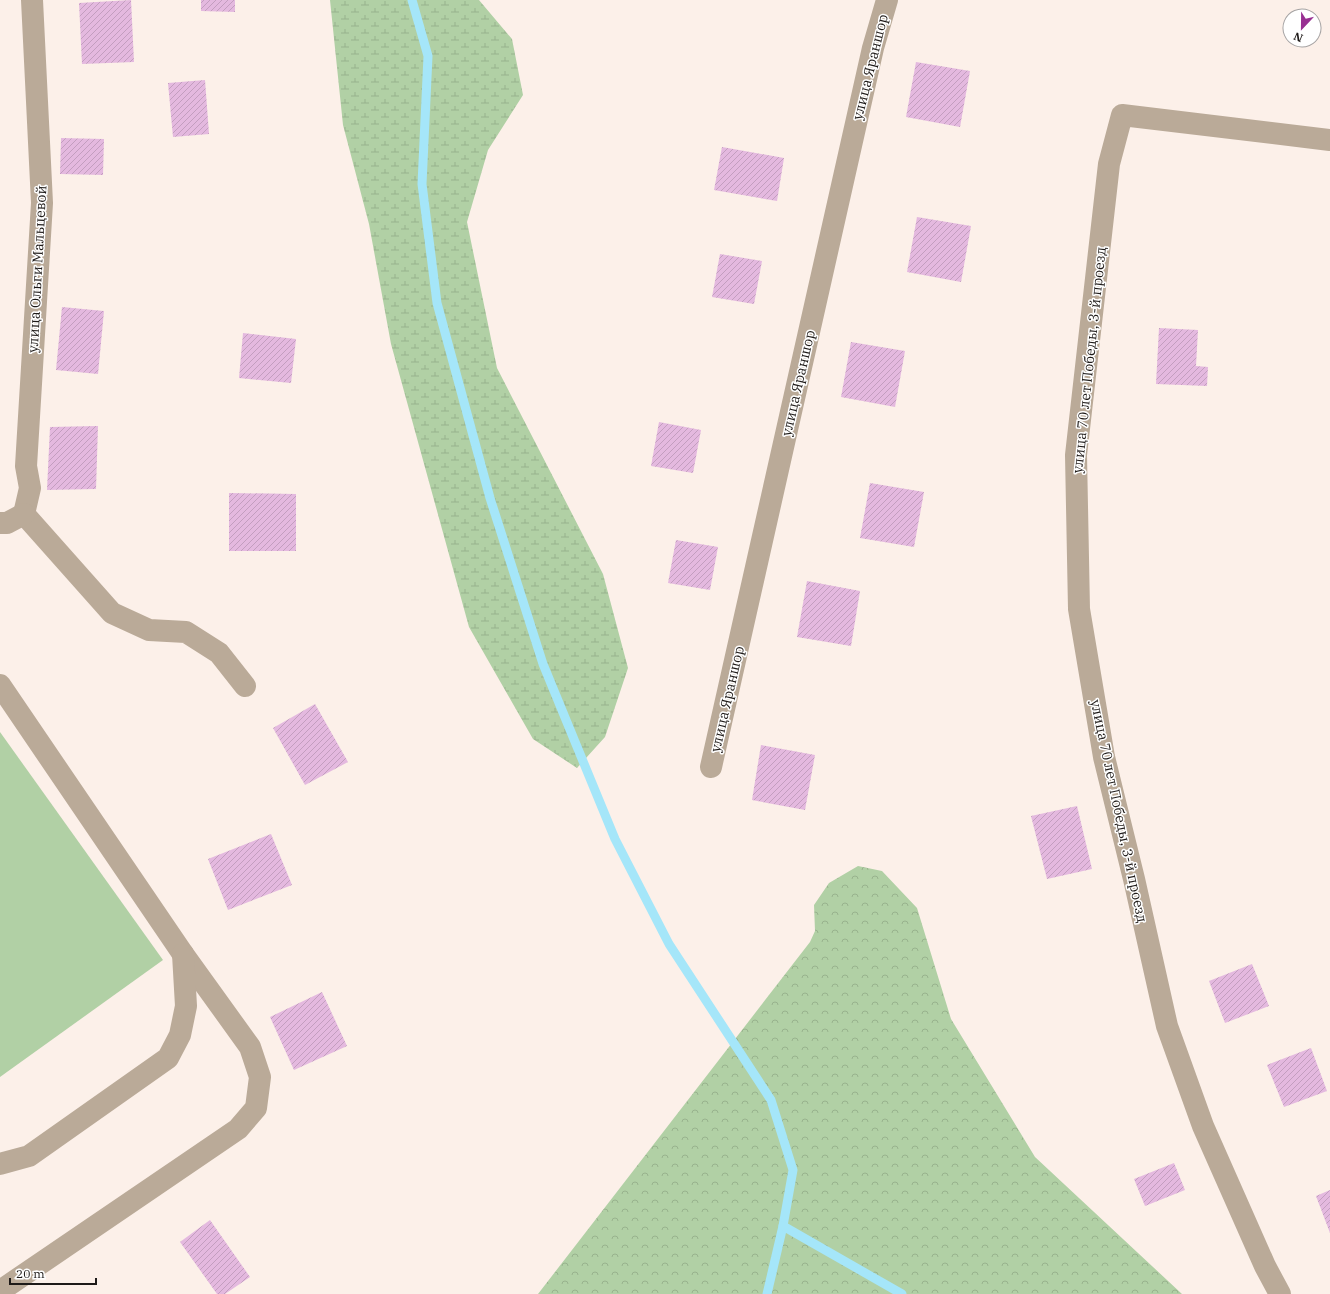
<svg xmlns="http://www.w3.org/2000/svg" width="1330" height="1294" viewBox="0 0 1330 1294" font-family="'IBM Plex Serif',serif">
<style>
.forest{fill:url(#forest-crowns)}
.wetland{fill:url(#wetland-marsh)}
.pitch{fill:#b1d0a5}
.lines{fill:none;stroke-linecap:round;stroke-linejoin:round}
.stream{stroke:#a5e6f9;stroke-width:9}
.building{fill:url(#building-hatch)}
.minor{stroke:#baaa98;stroke-width:22}
.labels{text-anchor:middle;dominant-baseline:central;stroke-width:3;stroke-linejoin:round;paint-order:stroke}
.street-label{font-size:14px;fill:#1e1a18;stroke:#fff}
</style>
<defs>
<pattern id="forest-crowns" width="20" height="18" patternUnits="userSpaceOnUse"><rect width="20" height="18" fill="#b1d0a5"/><path d="M2 6a3 3 0 1 1 6 0M12 15a3 3 0 1 1 6 0" fill="none" stroke="#98b28d"/></pattern>
<pattern id="wetland-marsh" width="20" height="14" patternUnits="userSpaceOnUse"><rect width="20" height="14" fill="#b1d0a5"/><path d="M1 5h8M5 5V1M11 12h8M15 12V8" fill="none" stroke="#98b28d"/></pattern>
<pattern id="building-hatch" width="6" height="6" patternUnits="userSpaceOnUse"><rect width="6" height="6" fill="#e4b9df"/><path d="M-1 1l2-2M0 6l6-6M5 7l2-2" fill="none" stroke="#c39ebf"/></pattern>
</defs>
<rect width="100%" height="100%" fill="#fcf0e9"/>
<!-- forest -->
<polygon class="forest" points="858,866 882,871 917,908 951,1019 1035,1157 1182,1294 538,1294 810,942 815,931 814,905 829,883"/>
<!-- wetland -->
<polygon class="wetland" points="330,0 479,0 512,39 523,95 488,150 467,222 497,368 603,574 628,668 605,737 577,768 533,739 469,627 391,344 369,224 343,125"/>
<!-- pitch -->
<polygon class="pitch" points="0,732 163,960 0,1077"/>
<g class="lines">
<!-- stream -->
<g class="stream">
<polyline points="412,0 428,56 422,184 437,303 490,498 543,664 615,839 669,944 771,1100 793,1170 783,1226 767,1294"/>
<polyline points="783,1226 902,1294"/>
</g>
</g>
<!-- building -->
<g class="building">
<polygon points="131,0 134,62 82,64 79,3"/>
<polygon points="201,0 235,0 235,12 201,11"/>
<polygon points="916,62 970,71 960,127 906,117"/>
<polygon points="205,80 209,134 173,137 168,83"/>
<polygon points="61,138 104,139 103,175 60,174"/>
<polygon points="722,147 784,158 777,201 714,190"/>
<polygon points="917,217 971,226 961,282 907,272"/>
<polygon points="720,254 762,261 754,304 712,297"/>
<polygon points="62,307 104,311 98,374 56,370"/>
<polygon points="1159,328 1198,330 1196,366 1208,367 1207,386 1156,384"/>
<polygon points="243,333 296,339 291,383 239,378"/>
<polygon points="851,342 905,351 895,407 841,397"/>
<polygon points="659,422 701,430 693,473 651,466"/>
<polygon points="98,426 96,489 47,490 50,427"/>
<polygon points="870,483 924,492 914,547 860,538"/>
<polygon points="229,493 296,494 296,551 229,551"/>
<polygon points="676,540 718,547 710,590 668,583"/>
<polygon points="807,581 860,591 851,646 797,637"/>
<polygon points="315,704 348,762 305,785 273,728"/>
<polygon points="761,745 815,755 805,810 752,800"/>
<polygon points="1077,806 1092,869 1047,879 1031,816"/>
<polygon points="271,834 292,885 228,910 208,859"/>
<polygon points="1252,964 1269,1006 1225,1023 1209,981"/>
<polygon points="322,992 347,1046 294,1070 270,1017"/>
<polygon points="1311,1048 1327,1091 1284,1107 1267,1065"/>
<polygon points="1174,1163 1185,1190 1145,1206 1134,1179"/>
<polygon points="1330,1190 1330,1233 1316,1196"/>
<polygon points="210,1220 250,1277 225,1294 217,1294 180,1242"/>
</g>
<g class="lines">
<!-- minor -->
<g class="minor">
<polyline points="24,514 30,488 26,466 42,203 32,0"/>
<polyline points="24,514 112,613 149,630 186,632 219,653 245,686"/>
<polyline points="0,523 7,523 24,514"/>
<polyline points="0,685 183,954 250,1047 260,1077 256,1108 238,1129 0,1291"/>
<polyline points="711,767 873,48 887,0"/>
<polyline points="0,1164 29,1156 168,1058 180,1035 186,1006 183,954"/>
<polyline points="1280,1294 1265,1266 1203,1126 1167,1026 1134,879 1104,757 1079,609 1076,455 1109,164 1122,115 1330,140"/>
</g>
</g>
<g class="labels">
<!-- street labels -->
<g class="street-label">
<text transform="translate(870 67) rotate(-76)">улица Яраншор</text>
<text transform="translate(37 269) rotate(-87)">улица Ольги Мальцевой</text>
<text transform="translate(1089 360) rotate(-84)">улица 70 лет Победы, 3-й проезд</text>
<text transform="translate(798 383) rotate(-77)">улица Яраншор</text>
<text transform="translate(727 699) rotate(-77)">улица Яраншор</text>
<text transform="translate(1119 811) rotate(78)">улица 70 лет Победы, 3-й проезд</text>
</g>
</g>
<!-- north arrow -->
<g transform="translate(1302 28) rotate(202)"><circle r="19" fill="#ffffff" stroke="#a5a3a3"/>
<path d="M0-3L7 15L0 10L-7 15Z" fill="#982f92"/>
<text y="-6" font-size="11" font-weight="bold" text-anchor="middle" fill="#1e1a18">N</text>
</g>
<!-- scale -->
<path d="M10 1278v6h86v-6" fill="none" stroke="#1e1a18" stroke-width="2"/>
<text x="16" y="1278" font-size="12" fill="#1e1a18" stroke="#ffffff" stroke-width="3" paint-order="stroke">20 m</text>
</svg>
